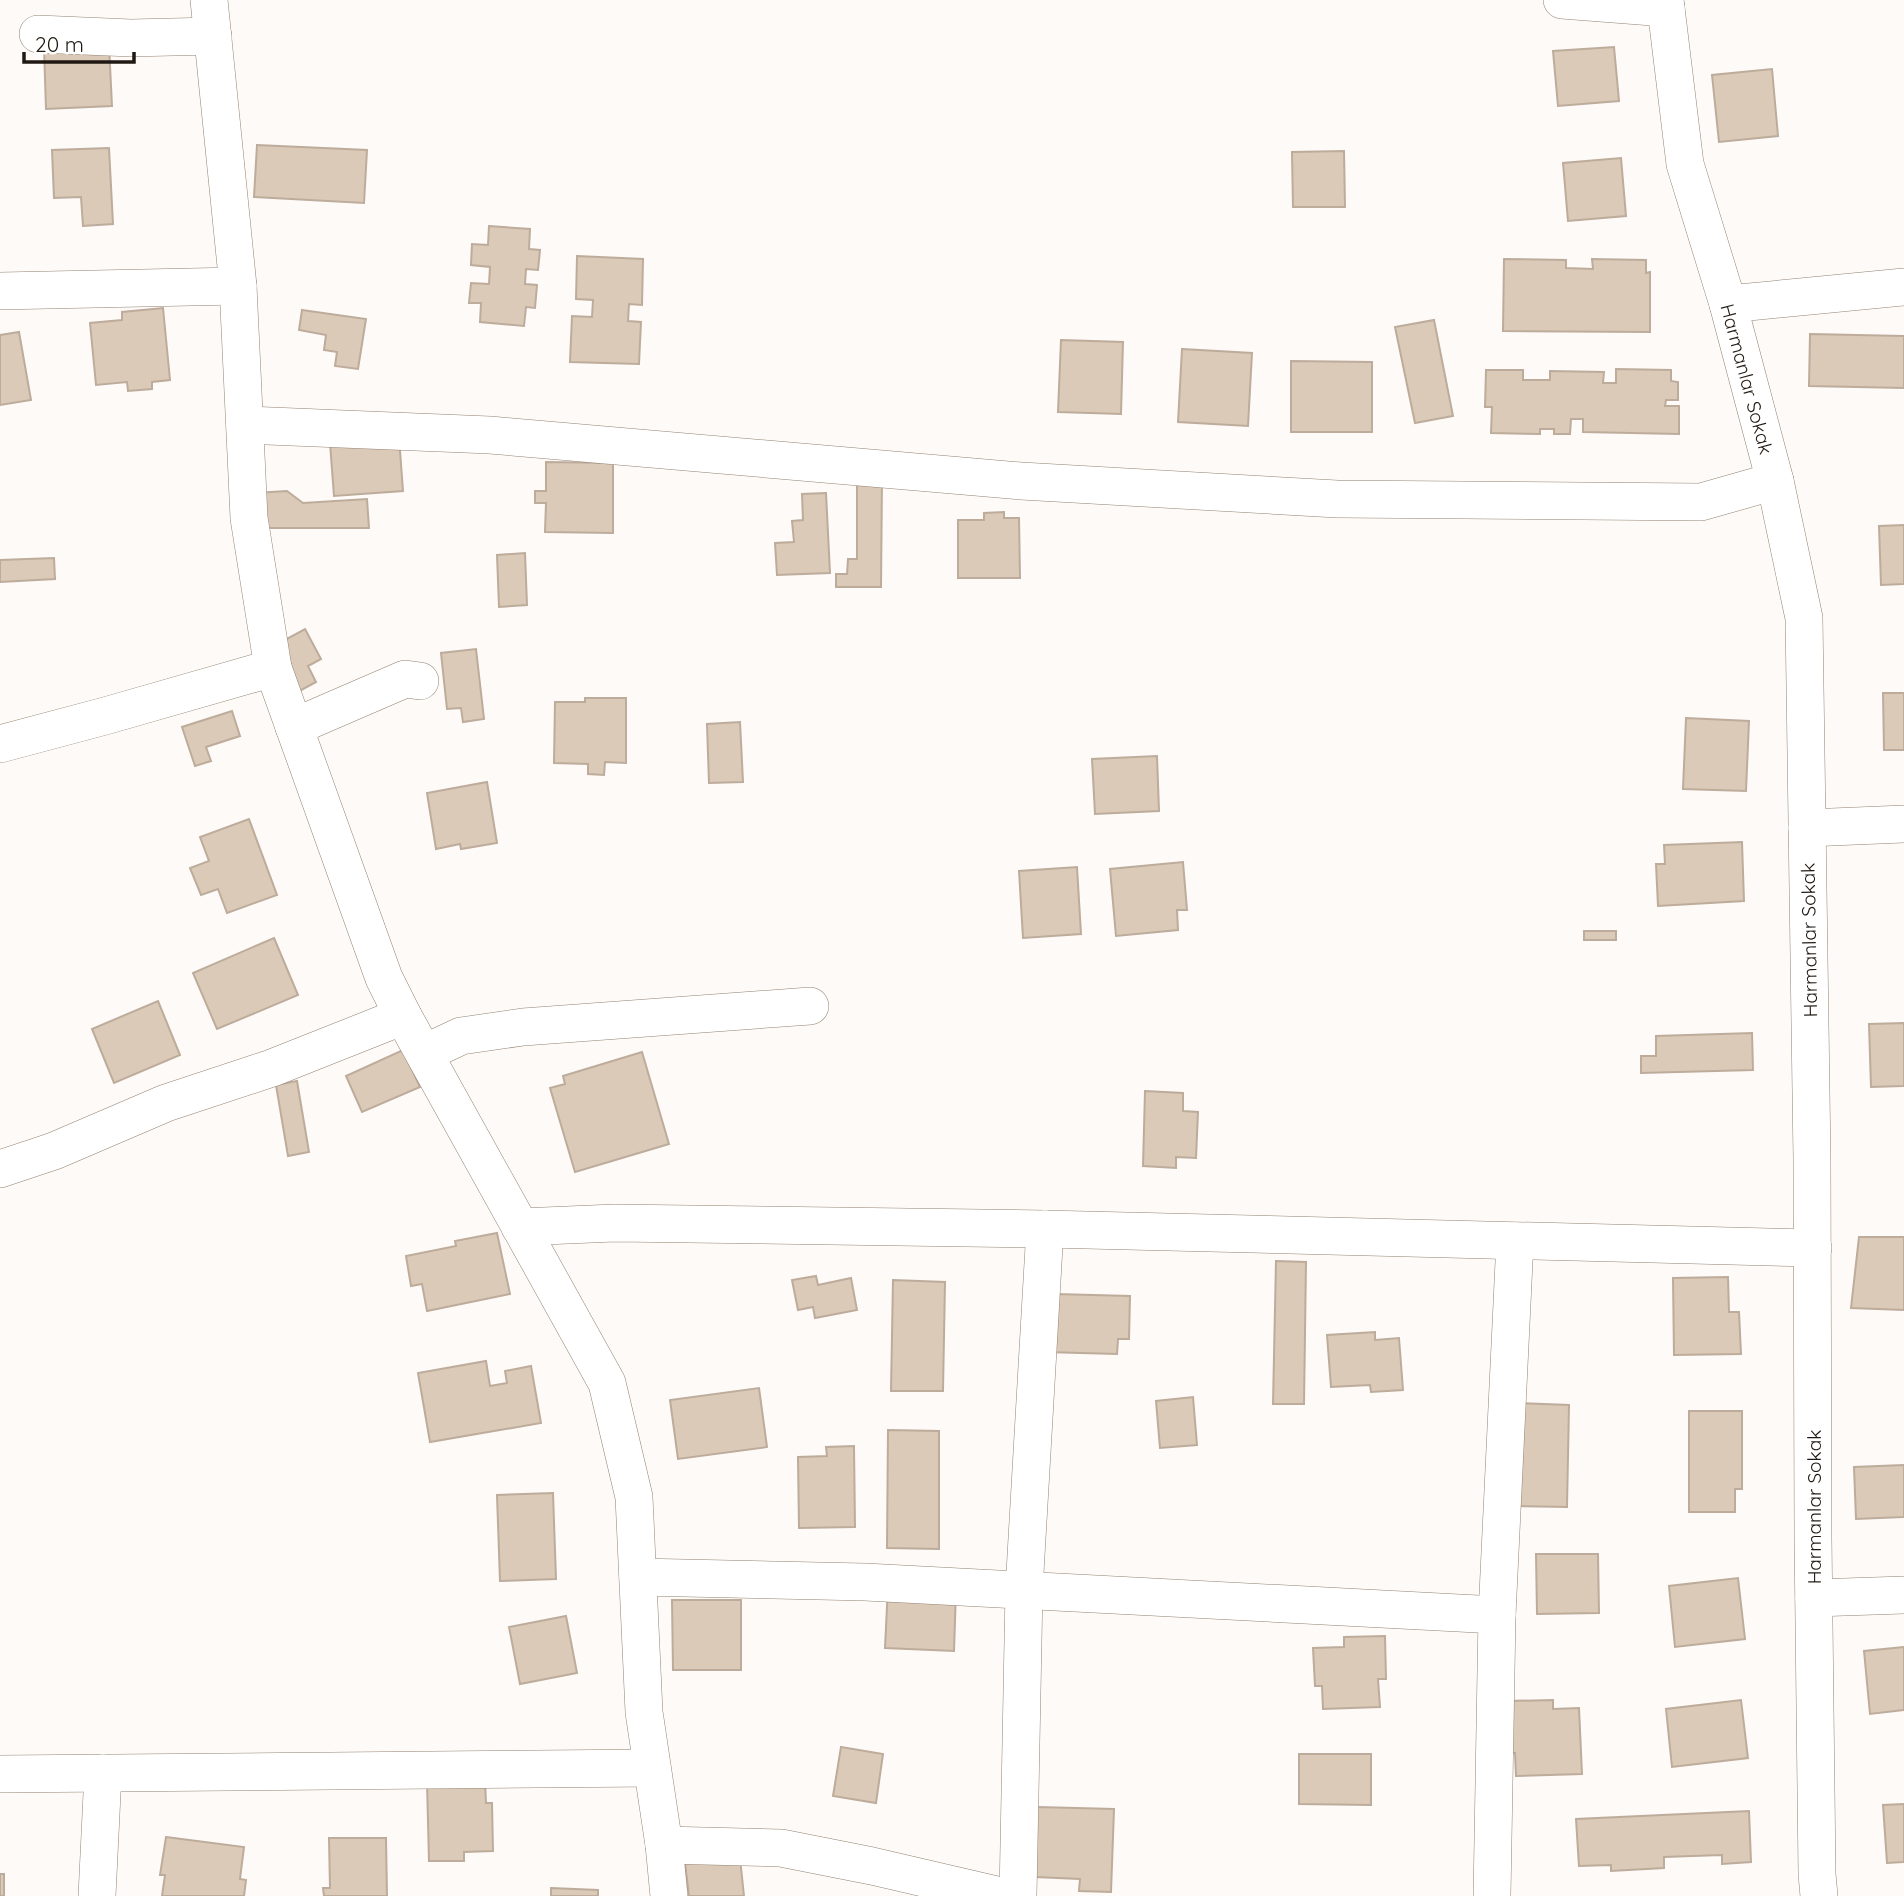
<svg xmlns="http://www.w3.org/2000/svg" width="1904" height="1896" viewBox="0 0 1904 1896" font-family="Quicksand,sans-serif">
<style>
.building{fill:#dccab8;stroke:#bdac9b;stroke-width:2}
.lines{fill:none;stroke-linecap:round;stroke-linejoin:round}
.minor-casing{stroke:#938372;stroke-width:38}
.minor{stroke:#fff;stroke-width:37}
.labels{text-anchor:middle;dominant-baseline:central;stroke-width:5;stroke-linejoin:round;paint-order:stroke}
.street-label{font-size:19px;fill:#201913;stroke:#fff}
</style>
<rect width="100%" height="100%" fill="#fefaf7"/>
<!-- building -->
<g class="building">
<polygon points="109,45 112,106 46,109 44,48"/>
<polygon points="1614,47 1619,101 1558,106 1553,51"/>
<polygon points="1772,69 1778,136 1719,142 1712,75"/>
<polygon points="257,145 367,150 364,203 254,197"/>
<polygon points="109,148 113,224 83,226 81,197 54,198 52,150"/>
<polygon points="1344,151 1345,207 1293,207 1292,152"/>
<polygon points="1621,158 1626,216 1568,221 1563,163"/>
<polygon points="489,226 530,229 529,249 540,250 538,270 526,269 525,284 537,285 535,308 526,307 524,326 480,322 481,303 469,303 471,283 489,284 490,267 471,265 472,244 488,245"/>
<polygon points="577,256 643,259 642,305 629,304 628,321 641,322 639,364 570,362 572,316 592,317 593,300 576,299"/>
<polygon points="1504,259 1566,260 1566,268 1593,269 1592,259 1646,260 1646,273 1650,272 1650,332 1503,331"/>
<polygon points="163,308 170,380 152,382 152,389 128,391 127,382 96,385 90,323 122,320 122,312"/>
<polygon points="302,310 366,319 358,369 335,366 337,352 324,350 326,335 299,330"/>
<polygon points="1434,320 1453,416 1415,423 1395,327"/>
<polygon points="19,332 31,400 0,405 0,335"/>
<polygon points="1810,334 1904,336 1904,388 1809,386"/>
<polygon points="1061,340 1123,342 1121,414 1058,412"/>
<polygon points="1182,349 1252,353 1248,426 1178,422"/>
<polygon points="1291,361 1372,362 1372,432 1291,432"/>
<polygon points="1616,369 1671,370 1671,381 1678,382 1678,400 1666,400 1665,406 1679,406 1679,434 1583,432 1583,419 1571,419 1570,434 1554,434 1554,429 1540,429 1540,434 1491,433 1492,407 1485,407 1486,370 1523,370 1523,380 1550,380 1550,371 1604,372 1603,383 1616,383"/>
<polygon points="399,437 403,491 334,496 330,443"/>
<polygon points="546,462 613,463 613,533 545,532 546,503 535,503 535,491 546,491"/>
<polygon points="857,478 882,478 881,587 836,587 836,574 847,574 848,559 857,559"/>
<polygon points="287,491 303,503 367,499 369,528 254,528 252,493"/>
<polygon points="826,493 830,573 777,575 775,543 794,542 792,521 803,520 802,494"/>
<polygon points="1004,512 1004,518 1019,518 1020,578 958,578 958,520 984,520 984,513"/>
<polygon points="1904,525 1904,584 1881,585 1879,526"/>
<polygon points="525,553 527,605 499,607 497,555"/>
<polygon points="54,558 55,579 0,582 0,560"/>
<polygon points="305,629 321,659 308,666 316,682 296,693 272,647"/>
<polygon points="476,649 484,719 463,722 461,708 447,709 441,653"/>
<polygon points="1883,693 1904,693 1904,750 1884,750"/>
<polygon points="585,698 626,698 626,763 605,762 604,775 588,774 588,764 554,763 555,702 585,702"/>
<polygon points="232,711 240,736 206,747 211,761 195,766 182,727"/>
<polygon points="1686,718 1749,721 1746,791 1683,789"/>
<polygon points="740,722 743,782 709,783 707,724"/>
<polygon points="1157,756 1159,811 1095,814 1092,759"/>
<polygon points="487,782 497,843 461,849 460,844 436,849 427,793"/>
<polygon points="249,819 277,895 227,913 218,889 201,895 190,868 209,861 200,837"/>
<polygon points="1742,842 1744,901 1658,906 1656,864 1665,864 1664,845"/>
<polygon points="1183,862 1187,910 1177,910 1178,930 1116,936 1110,869"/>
<polygon points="1077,867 1081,934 1023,938 1019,871"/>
<rect x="1584" y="931" width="32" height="9"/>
<polygon points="274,938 298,995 217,1029 193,973"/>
<polygon points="158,1001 180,1055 114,1083 92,1029"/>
<polygon points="1904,1023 1904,1086 1871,1087 1869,1024"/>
<polygon points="1752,1033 1753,1070 1641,1073 1641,1056 1656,1056 1656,1036"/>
<polygon points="403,1050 420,1087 362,1112 346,1076"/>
<polygon points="642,1052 669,1144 575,1172 550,1088 565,1084 563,1076"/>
<polygon points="297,1081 309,1152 288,1156 276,1085"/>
<polygon points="1145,1091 1183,1093 1183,1111 1198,1112 1196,1158 1176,1157 1176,1168 1143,1166"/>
<polygon points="497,1233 510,1294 427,1311 422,1284 411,1286 406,1256 456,1246 455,1241"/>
<polygon points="1859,1237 1904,1237 1904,1310 1851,1308"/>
<polygon points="1276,1261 1306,1262 1304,1404 1273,1404"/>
<polygon points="816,1276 818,1285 851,1278 857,1310 815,1318 813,1307 798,1310 792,1280"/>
<polygon points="1728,1277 1729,1312 1739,1312 1741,1354 1674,1355 1673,1278"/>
<polygon points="893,1280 945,1282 943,1391 891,1391"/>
<polygon points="1055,1294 1130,1296 1129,1339 1118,1339 1117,1354 1045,1352"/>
<polygon points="1375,1332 1375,1340 1399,1338 1403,1390 1371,1392 1370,1385 1331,1387 1327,1335"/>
<polygon points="486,1361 490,1386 507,1383 505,1371 531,1366 541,1423 430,1442 418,1373"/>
<polygon points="759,1388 767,1447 678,1459 670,1400"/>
<polygon points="1193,1397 1197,1445 1160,1448 1156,1401"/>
<polygon points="1520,1403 1569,1405 1567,1507 1517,1506"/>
<polygon points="1689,1411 1742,1411 1742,1489 1735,1489 1735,1512 1689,1512"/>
<polygon points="888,1430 939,1431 939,1549 887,1548"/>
<polygon points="854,1446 855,1527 799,1528 798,1457 827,1456 826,1447"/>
<polygon points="1904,1465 1904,1517 1856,1519 1854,1467"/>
<polygon points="553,1493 556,1579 500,1581 497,1495"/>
<polygon points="1536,1554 1598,1554 1599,1613 1537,1614"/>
<polygon points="1738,1578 1745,1639 1675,1647 1669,1586"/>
<polygon points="888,1586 956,1590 954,1651 885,1648"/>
<polygon points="672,1600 741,1600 741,1670 673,1670"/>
<polygon points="566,1616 577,1673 520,1684 509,1627"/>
<polygon points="1385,1636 1386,1679 1378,1679 1380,1707 1323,1709 1322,1686 1315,1686 1313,1648 1344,1647 1344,1637"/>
<polygon points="1904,1647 1904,1710 1870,1714 1864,1651"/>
<polygon points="1553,1700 1553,1709 1579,1708 1582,1774 1516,1776 1515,1753 1509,1753 1507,1701"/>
<polygon points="1741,1700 1748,1758 1672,1767 1666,1709"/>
<polygon points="841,1747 883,1754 876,1803 833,1796"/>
<polygon points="1299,1754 1371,1754 1371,1805 1299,1804"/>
<polygon points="485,1781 486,1803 492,1803 493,1851 464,1852 464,1861 429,1861 427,1782"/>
<polygon points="1904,1804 1904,1862 1887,1863 1883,1805"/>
<polygon points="1037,1807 1114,1809 1111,1892 1079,1891 1080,1879 1035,1877"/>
<polygon points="1749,1811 1751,1862 1722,1864 1722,1855 1664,1857 1664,1868 1611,1871 1611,1865 1579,1866 1576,1819"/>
<polygon points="166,1837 244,1847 240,1879 246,1880 244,1896 162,1896 165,1875 160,1875"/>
<polygon points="329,1838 386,1838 387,1896 324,1896 323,1888 330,1888"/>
<polygon points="739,1849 744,1896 689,1896 684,1855"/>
<rect x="0" y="1874" width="4" height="22"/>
<polygon points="551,1888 598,1890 598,1896 551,1896"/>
</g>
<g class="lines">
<defs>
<g id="minor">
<polyline points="209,0 238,286 249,518 273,668 384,978 403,1016 607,1383 634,1497 644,1712 664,1845 669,1896"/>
<polyline points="1562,0 1666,8"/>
<polyline points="1665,0 1685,164 1728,304 1775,481 1804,618 1812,1159 1813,1538 1817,1874 1819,1896"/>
<polyline points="38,34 131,38 213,36"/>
<polyline points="0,291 238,286"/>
<polyline points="1728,304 1904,287"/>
<polyline points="245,425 490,435 1021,481 1337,499 1701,502 1775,481"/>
<polyline points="294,727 405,679 420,681"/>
<polyline points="0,744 105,716 273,668"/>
<polyline points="1807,828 1904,824"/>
<polyline points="425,1053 461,1036 523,1027 810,1006"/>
<polyline points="0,1169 54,1151 166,1103 272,1068 403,1016"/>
<polyline points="520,1227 615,1223 1045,1229 1813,1248"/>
<polyline points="638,1577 865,1582 1497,1615"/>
<polyline points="1814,1598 1904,1595"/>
<polyline points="0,1774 652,1768"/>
<polyline points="664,1845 781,1848 872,1866 1001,1896"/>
<polyline points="97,1896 103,1773"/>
<polyline points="1018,1896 1024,1590 1045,1229"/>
<polyline points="1492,1896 1497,1615 1515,1241"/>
</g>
</defs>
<!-- minor casing -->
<use href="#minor" class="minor-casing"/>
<!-- minor -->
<use href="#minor" class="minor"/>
</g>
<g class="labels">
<!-- street labels -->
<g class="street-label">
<text transform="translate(1747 379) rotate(75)">Harmanlar Sokak</text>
<text transform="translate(1809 940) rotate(-91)">Harmanlar Sokak</text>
<text transform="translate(1814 1507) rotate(-90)">Harmanlar Sokak</text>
</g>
</g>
<!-- scale -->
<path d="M24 52v10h110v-10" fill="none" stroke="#201913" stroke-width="3.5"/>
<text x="35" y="52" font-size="21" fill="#201913" stroke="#ffffff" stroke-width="5" paint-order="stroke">20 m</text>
</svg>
